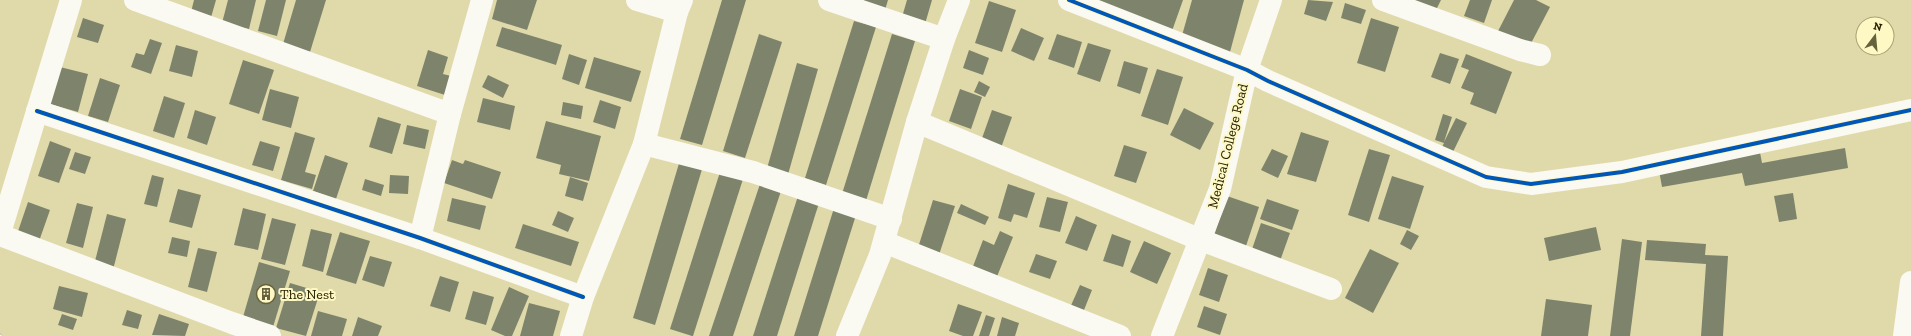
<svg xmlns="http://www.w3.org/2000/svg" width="1911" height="336" viewBox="0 0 1911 336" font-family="'Zilla Slab',serif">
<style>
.building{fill:#7e846b}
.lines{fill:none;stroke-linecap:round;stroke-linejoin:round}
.minor{stroke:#faf9f2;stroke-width:22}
.rail-casing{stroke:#cfccbe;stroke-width:4.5}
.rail{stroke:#fef8c5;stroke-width:3;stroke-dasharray:9;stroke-linecap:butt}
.cycleway-casing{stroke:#fef8c5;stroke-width:6}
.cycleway{stroke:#0057b8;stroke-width:4}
.labels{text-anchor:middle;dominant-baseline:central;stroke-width:4;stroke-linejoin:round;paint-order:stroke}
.street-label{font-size:14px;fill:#262100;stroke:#fef8c5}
.poi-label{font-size:14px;fill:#262100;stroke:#fef8c5;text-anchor:start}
</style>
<rect width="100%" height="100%" fill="#e0daaa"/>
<!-- building -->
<g class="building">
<polygon points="194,0 216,0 210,21 190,16"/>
<polygon points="228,0 256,0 249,29 222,23"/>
<polygon points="266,0 286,0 277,36 258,31"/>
<polygon points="296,0 326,0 310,52 283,44"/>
<polygon points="497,0 537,0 527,30 492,19"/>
<polygon points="722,0 746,0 702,145 680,139"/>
<polygon points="864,0 888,0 885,10 863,3"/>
<polygon points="907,0 932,0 925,24 902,17"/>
<polygon points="1097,0 1183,0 1172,31"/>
<polygon points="1192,0 1244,0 1230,52 1181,39"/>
<polygon points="1308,0 1333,2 1326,21 1304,14"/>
<polygon points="1409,0 1441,0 1435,12"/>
<polygon points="1470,0 1492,0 1484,23 1464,16"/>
<polygon points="1514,0 1536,0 1550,7 1527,51 1496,35"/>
<polygon points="989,1 1016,10 1002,52 975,43"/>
<polygon points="1345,3 1366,10 1361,24 1341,18"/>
<polygon points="83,18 104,25 98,43 77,37"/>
<polygon points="1371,18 1399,27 1385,72 1357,63"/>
<polygon points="854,21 876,27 826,185 805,178"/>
<polygon points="502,27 562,45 556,65 496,46"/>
<polygon points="1021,28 1044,38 1034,61 1011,51"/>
<polygon points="759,34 782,42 745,158 723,151"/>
<polygon points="892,34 915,41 865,204 841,197"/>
<polygon points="1057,34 1082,42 1074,68 1048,59"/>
<polygon points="150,39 162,43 151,74 131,67 136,53 144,55"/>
<polygon points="1088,43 1111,50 1100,82 1077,74"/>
<polygon points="176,45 198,51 192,77 169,71"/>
<polygon points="428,50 448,57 443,74 451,76 445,95 417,86"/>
<polygon points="969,50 989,58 983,75 963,68"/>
<polygon points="1440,53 1459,59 1450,84 1431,77"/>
<polygon points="569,54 587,60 579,85 562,79"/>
<polygon points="1466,54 1512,72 1496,114 1470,104 1474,93 1461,88 1469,70 1461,67"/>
<polygon points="594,57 641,71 631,102 585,88"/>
<polygon points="243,60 274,70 259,114 229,104"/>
<polygon points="1124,61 1148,68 1140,94 1117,86"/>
<polygon points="797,63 818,69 787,178 766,172"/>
<polygon points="60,67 88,74 78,112 50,104"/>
<polygon points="1157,69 1183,77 1168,125 1141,116"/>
<polygon points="488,75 509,85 503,98 482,87"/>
<polygon points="100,78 120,85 108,122 88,116"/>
<polygon points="979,81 990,87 985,97 974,92"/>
<polygon points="270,89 299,97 291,128 262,120"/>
<polygon points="960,89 982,97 971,129 949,121"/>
<polygon points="164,96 185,103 174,138 153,131"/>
<polygon points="483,98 515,106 510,130 477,122"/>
<polygon points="600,100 621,107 615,129 593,122"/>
<polygon points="563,102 583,106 581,119 561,115"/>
<polygon points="1184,108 1214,123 1200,150 1170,135"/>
<polygon points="195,110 216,117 207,145 187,138"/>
<polygon points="992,110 1012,117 1001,148 981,141"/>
<polygon points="1443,114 1452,117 1444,142 1456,118 1467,123 1452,154 1441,149 1444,143 1435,140"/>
<polygon points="378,117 401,124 392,154 369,147"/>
<polygon points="546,121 601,136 589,181 559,174 561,165 536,158"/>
<polygon points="407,125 429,130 425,149 403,144"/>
<polygon points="295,132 315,138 305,172 316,175 312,189 281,180"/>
<polygon points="1301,132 1329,141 1316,182 1287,174"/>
<polygon points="50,141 71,149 59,183 38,176"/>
<polygon points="260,141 280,147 273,171 252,165"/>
<polygon points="1124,145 1147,152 1136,183 1114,176"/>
<polygon points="1759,147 1762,163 1845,148 1848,168 1745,186 1742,173 1662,187 1658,165"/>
<polygon points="1272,149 1288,156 1278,178 1261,170"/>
<polygon points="1369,149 1390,155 1369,222 1348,215"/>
<polygon points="75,152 91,157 85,174 69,169"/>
<polygon points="325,155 348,163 336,199 313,191"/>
<polygon points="452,160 463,164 465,160 501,172 492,199 444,183"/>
<polygon points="680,160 703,166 655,325 633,318"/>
<polygon points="720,172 743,179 693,336 692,336 670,329"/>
<polygon points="152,175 164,178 157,207 144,204"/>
<polygon points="390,175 409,176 408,194 389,193"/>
<polygon points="1392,176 1424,186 1410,229 1378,219"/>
<polygon points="570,177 588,183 583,201 565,196"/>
<polygon points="365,179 384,185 381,196 362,190"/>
<polygon points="760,184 781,191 733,336 709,336"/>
<polygon points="1008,184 1035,193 1027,218 1014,214 1011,222 998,218"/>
<polygon points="178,189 201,195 192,228 169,222"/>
<polygon points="1793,193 1797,219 1779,222 1774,196"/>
<polygon points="798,196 819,203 777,336 753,336"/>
<polygon points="1227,196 1259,207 1245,249 1213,239"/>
<polygon points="1047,197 1068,202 1060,232 1039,227"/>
<polygon points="452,198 486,206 480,230 447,221"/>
<polygon points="1267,199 1299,210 1292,230 1260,219"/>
<polygon points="933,200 955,206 938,258 917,251"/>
<polygon points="28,202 50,210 37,247 15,240"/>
<polygon points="77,203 93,207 83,248 66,243"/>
<polygon points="961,204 989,217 985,225 957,213"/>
<polygon points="243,208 266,214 258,250 234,245"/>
<polygon points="834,208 856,215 818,336 794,336"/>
<polygon points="558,211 574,218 568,232 552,225"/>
<polygon points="107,214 126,219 113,270 94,265"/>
<polygon points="1076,216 1097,225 1087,251 1065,243"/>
<polygon points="272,218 296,224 285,265 261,259"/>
<polygon points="1261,223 1290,233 1280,261 1251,252"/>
<polygon points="523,224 579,242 571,266 515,248"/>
<polygon points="1596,227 1601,250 1549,261 1544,238"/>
<polygon points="311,229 332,234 323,272 302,266"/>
<polygon points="1407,230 1419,236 1411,250 1400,244"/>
<polygon points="1000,231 1013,237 996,279 972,269 983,240 994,245"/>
<polygon points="340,232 370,241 356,284 326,275"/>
<polygon points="1112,234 1131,241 1123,267 1103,261"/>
<polygon points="172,237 190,241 187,257 168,253"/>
<polygon points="1622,239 1642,242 1630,336 1610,336"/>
<polygon points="1647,240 1706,244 1705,255 1728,256 1723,336 1701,336 1706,264 1645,260"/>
<polygon points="1144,241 1171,253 1157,284 1130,272"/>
<polygon points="198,248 217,252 207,292 188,287"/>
<polygon points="1370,249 1399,263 1373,313 1345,298"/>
<polygon points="1036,254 1057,261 1050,279 1029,272"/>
<polygon points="370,256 392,262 384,287 362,280"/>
<polygon points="259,262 290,271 273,327 243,317"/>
<polygon points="1208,268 1228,275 1219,302 1199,295"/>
<polygon points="440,276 459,282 450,312 430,306"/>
<polygon points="290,283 320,292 306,336 276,328"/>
<polygon points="1080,285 1092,290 1082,315 1069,310"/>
<polygon points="59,286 88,293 82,317 53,309"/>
<polygon points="509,287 529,296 512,336 505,336 491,330"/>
<polygon points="473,291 494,297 486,325 465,319"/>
<polygon points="1546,299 1592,305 1588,336 1541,336"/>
<polygon points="529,303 560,311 553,336 520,336"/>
<polygon points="958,304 982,312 973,336 963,336 949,331"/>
<polygon points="1204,306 1227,314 1220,335 1197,327"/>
<polygon points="127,310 142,315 138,329 122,325"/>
<polygon points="318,311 347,319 342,336 311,336"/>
<polygon points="62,314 77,319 73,330 58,325"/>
<polygon points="159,314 189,324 185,336 152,335"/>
<polygon points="986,315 995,318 989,336 979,336"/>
<polygon points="358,317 382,326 378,336 352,336"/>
<polygon points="1002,317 1019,323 1015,336 997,336"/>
</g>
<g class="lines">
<!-- minor -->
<g class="minor">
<polyline points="135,0 450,114"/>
<polyline points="637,0 677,12"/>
<polyline points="829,0 944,39"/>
<polyline points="1069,0 1247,70 1268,81 1486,177 1531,184 1622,172 1911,110"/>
<polyline points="1383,0 1520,50 1540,55"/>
<polyline points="37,111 420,238 583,297"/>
<polyline points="917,122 1201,240 1331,289"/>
<polyline points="644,144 753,172 891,219"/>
<polyline points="0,233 71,0"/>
<polyline points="0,235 232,323 270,336"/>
<polyline points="420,238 450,114 482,0"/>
<polyline points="884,242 1120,336"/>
<polyline points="571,336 583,297 644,144 677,12 682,0"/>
<polyline points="847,336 880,255 917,122 944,39 959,0"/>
<polyline points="1162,336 1220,189 1247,70 1271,0"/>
<polyline points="1904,336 1911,282"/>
</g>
<defs>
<polyline id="rail" points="0,335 0,336"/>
</defs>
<!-- rail casing -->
<use href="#rail" class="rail-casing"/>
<!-- rail -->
<use href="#rail" class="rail"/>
<defs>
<g id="cycleway">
<polyline points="1069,0 1247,70 1268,81 1486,177 1531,184 1622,172 1911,110"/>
<polyline points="37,111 420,238 583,297"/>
</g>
</defs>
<!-- cycleway casing -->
<use href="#cycleway" class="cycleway-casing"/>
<!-- cycleway -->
<use href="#cycleway" class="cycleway"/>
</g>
<!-- icons -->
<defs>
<symbol id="building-ring" viewBox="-11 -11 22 22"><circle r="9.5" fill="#fef8c5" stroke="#67623b" stroke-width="1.5"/><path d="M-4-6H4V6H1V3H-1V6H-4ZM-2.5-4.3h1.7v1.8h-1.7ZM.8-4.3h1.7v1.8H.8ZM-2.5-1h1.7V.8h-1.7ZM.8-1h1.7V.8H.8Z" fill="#67623b"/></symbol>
</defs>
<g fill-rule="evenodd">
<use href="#building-ring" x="255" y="283" width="22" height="22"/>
</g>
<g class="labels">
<!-- street labels -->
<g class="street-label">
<text transform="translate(1228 146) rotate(-76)">Medical College Road</text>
</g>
<!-- poi labels -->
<g class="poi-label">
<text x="280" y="294">The Nest</text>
</g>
</g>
<!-- north arrow -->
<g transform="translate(1875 36) rotate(16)"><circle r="19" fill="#fef8c5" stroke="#a8a276"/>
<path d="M0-3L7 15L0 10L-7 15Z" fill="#67623b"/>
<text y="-6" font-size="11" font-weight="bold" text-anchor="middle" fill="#262100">N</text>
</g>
</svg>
